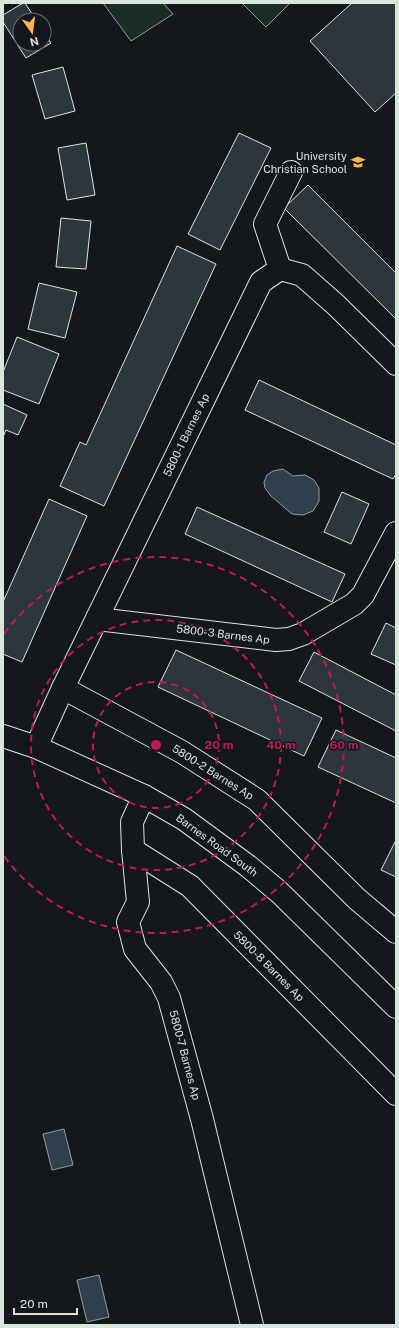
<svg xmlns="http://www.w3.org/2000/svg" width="399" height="1328" viewBox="0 0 399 1328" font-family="'Public Sans',sans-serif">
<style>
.green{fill:#1a2d24;stroke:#939e99}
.water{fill:#2f3f4d;stroke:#939e99}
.building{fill:#2c363c;stroke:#d8e6dc}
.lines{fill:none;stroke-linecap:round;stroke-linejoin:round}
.minor-casing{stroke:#d8e6dc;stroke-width:24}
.minor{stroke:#14181c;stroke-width:22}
.ring{fill:none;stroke:#c2185b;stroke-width:2;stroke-dasharray:7 5}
.labels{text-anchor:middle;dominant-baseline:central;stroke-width:3;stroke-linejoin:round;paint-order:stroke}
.poi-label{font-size:11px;fill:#d8e6dc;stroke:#14181c;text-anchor:end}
.street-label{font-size:11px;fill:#d8e6dc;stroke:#14181c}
.centre{fill:#c2185b;stroke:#14181c;stroke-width:2}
.ring-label{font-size:12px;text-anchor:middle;font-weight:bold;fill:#c2185b;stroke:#14181c;stroke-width:3;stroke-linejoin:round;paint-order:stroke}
</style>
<rect width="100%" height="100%" fill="#14181c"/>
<!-- green -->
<g class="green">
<polygon points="103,3 163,3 173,14 131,41"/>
<polygon points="242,3 290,3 266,27"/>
</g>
<!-- water -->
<g class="water">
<polygon points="283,469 293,476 305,475 314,480 319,488 319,501 313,511 303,515 292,514 271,496 265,488 264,482 267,475 273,471"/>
<polygon points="64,1129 73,1165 52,1170 43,1134"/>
<polygon points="99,1275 109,1317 87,1322 77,1280"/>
</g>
<!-- building -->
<g class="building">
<polygon points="23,3 25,3 36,20 20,20 20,44 44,44 44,32 51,43 26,58 3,22 3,15"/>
<polygon points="352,3 396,3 396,93 375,112 310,41"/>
<polygon points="63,67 75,111 45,119 32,75"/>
<polygon points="239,133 271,148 220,250 188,234"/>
<polygon points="86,143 95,195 67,200 58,148"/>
<polygon points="308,185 396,273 396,319 284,208"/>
<polygon points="61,218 91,221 86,269 56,267"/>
<polygon points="177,246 216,264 104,506 60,486 80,442 86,445"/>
<polygon points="39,283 77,292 65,338 28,329"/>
<polygon points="17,337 59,354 39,404 3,390 3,372"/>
<polygon points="259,380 396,445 396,474 393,479 245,410"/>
<polygon points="3,404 27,415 18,435 6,430 3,437"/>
<polygon points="342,492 369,504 351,544 324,532"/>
<polygon points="49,499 87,516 22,662 3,654 3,602"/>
<polygon points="197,507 345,574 332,602 185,534"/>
<polygon points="386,623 396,628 396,665 371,654"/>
<polygon points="176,650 322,718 304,756 158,687"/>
<polygon points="314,652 396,695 396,731 299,681"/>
<polygon points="336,730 396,758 396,803 318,767"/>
<polygon points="396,840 396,877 381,870"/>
</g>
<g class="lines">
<defs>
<g id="minor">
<polyline points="280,269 265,224 291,172"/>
<polyline points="97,619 276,640 289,639 303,634 354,604 363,595 396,533"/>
<polyline points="63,688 182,752 257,800 357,899 396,932"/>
<polyline points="3,736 36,747 144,796 184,819 248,866 279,892 396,1007"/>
<polyline points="36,747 63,688 261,282 280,269 302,275 336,305 396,364"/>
<polyline points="144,796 132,822 133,850 138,902 128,922 135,949 161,982 169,998 202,1119 252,1325"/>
<polyline points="133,850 190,886 396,1094"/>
</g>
</defs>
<!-- minor casing -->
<use href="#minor" class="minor-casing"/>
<!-- minor -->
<use href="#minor" class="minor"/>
</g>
<!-- distance rings -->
<g class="ring">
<circle cx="156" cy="745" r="63"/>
<circle cx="156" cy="745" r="125"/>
<path d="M4 634A188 188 0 1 1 4 856"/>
</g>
<!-- icons -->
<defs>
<symbol id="school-bare" viewBox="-9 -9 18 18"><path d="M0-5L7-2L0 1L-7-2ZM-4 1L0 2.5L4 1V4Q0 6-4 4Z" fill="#ffb74d" stroke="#14181c" stroke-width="2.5" paint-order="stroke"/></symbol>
</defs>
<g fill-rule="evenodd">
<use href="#school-bare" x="348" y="152" width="20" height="20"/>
</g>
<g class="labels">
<!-- poi labels -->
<g class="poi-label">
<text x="347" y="156">University<tspan x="347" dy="13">Christian School</tspan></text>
</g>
<!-- street labels -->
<g class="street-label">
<text transform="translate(186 435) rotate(-64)">5800-1 Barnes Ap</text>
<text transform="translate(223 634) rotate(7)">5800-3 Barnes Ap</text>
<text transform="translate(213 772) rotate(32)">5800-2 Barnes Ap</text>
<text transform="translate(217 845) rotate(36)">Barnes Road South</text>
<text transform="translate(269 966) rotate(45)">5800-8 Barnes Ap</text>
<text transform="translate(185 1055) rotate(75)">5800-7 Barnes Ap</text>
</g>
</g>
<circle cx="156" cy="745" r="6" class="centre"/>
<g class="ring-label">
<text x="219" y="749">20 m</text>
<text x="281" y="749">40 m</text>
<text x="344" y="749">60 m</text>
</g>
<!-- border -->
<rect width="399" height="1328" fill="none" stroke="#d8e6dc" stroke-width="8"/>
<!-- north arrow -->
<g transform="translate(32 32) rotate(166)"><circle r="19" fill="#14181c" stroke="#626a69"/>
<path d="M0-3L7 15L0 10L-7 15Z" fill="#ffb74d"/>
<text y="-6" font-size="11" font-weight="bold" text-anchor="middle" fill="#d8e6dc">N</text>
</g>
<!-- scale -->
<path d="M14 1308v6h63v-6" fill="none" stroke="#d8e6dc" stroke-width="2"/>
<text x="20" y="1308" font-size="12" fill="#d8e6dc" stroke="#14181c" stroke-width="3" paint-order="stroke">20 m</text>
</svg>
